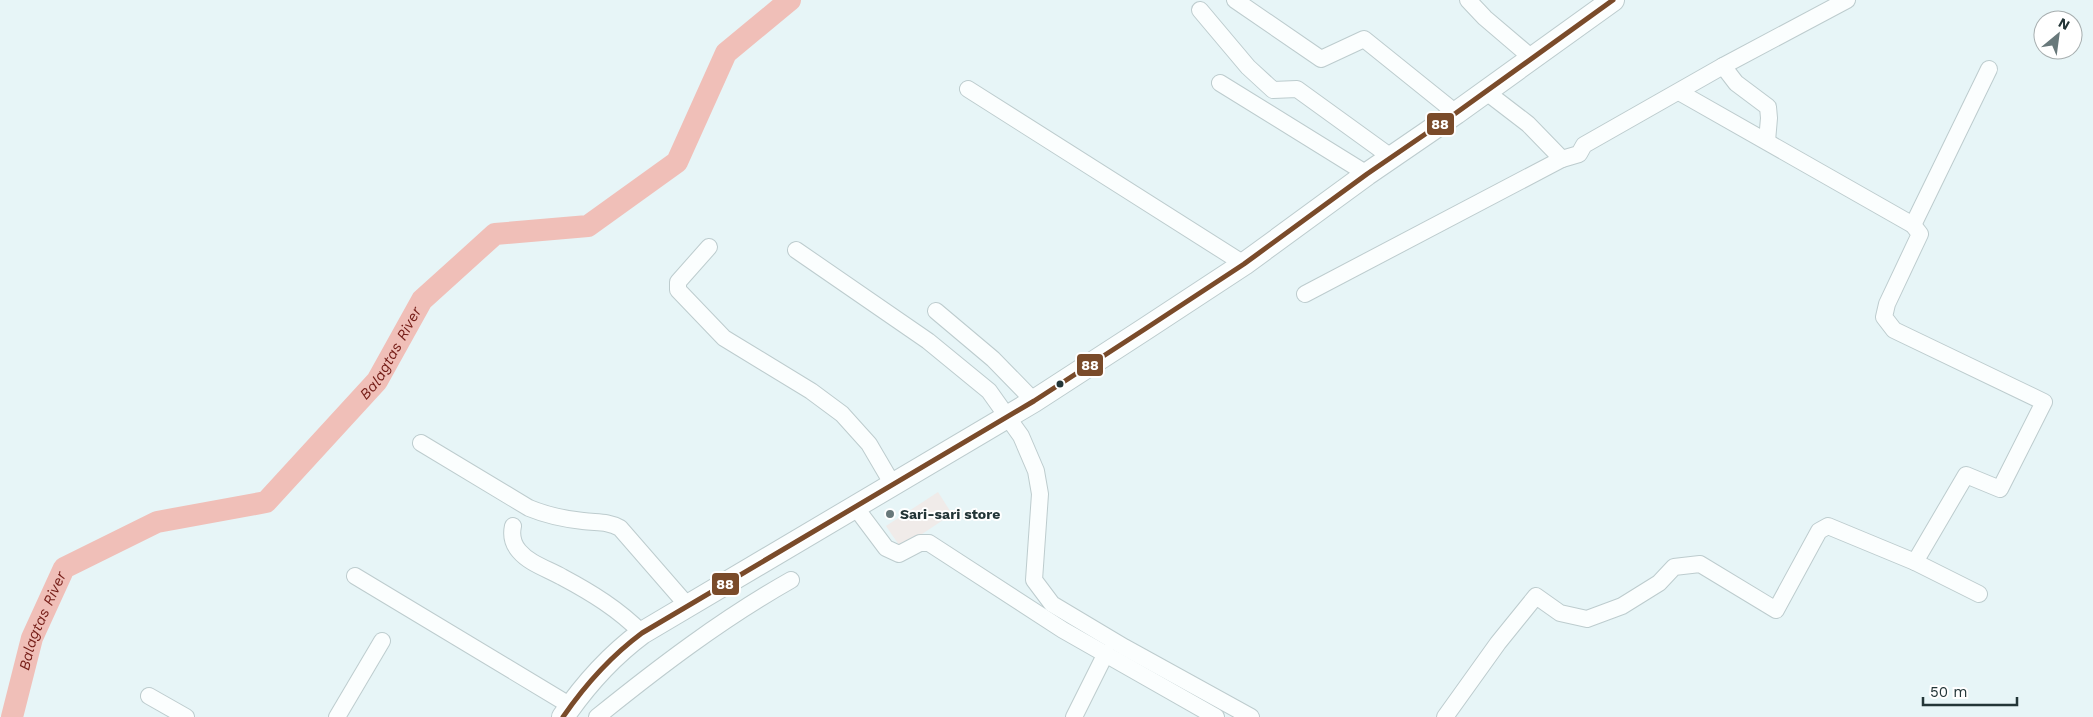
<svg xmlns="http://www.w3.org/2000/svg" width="2093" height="717" viewBox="0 0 2093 717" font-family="'Work Sans',sans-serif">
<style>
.green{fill:#f0ebe9}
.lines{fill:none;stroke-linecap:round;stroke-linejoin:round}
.river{stroke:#f0bfb8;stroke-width:22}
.minor-casing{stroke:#bdccce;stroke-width:18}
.highway-casing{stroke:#bdccce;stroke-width:24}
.minor{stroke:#fbfefe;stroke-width:16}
.highway{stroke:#fbfefe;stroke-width:22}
.bus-1-casing{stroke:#fff;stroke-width:9}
.bus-1{stroke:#7a4b2a;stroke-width:5}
.bus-dot{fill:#233537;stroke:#fff;stroke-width:2}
.poi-dot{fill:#68787a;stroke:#fff;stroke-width:2}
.labels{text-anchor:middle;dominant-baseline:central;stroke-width:4;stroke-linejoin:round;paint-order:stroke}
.poi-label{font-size:14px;font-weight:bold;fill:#233537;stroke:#fff;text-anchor:start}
.water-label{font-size:15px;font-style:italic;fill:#751d17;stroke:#fff}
.line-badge{stroke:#fff;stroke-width:2}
.badge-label{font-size:14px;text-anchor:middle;font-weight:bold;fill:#fff}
</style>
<rect width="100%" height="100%" fill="#e7f5f7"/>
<!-- green -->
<polygon class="green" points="938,492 952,514 901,548 886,526"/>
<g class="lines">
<!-- river -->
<path class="river" id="s1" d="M 12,717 L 32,638 L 64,568 L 157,522 L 266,502 L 377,381 L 422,300 L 495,234 L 588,226 L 677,162 L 726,53 L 790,0"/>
<defs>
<g id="minor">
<polyline points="1235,0 1321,59 1364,39 1456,113"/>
<polyline points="1468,0 1485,18 1532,58"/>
<polyline points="1200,10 1248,67 1273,90 1297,89 1391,157"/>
<polyline points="1723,66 1736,83 1768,107 1769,118 1767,141"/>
<polyline points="1220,83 1367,174"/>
<polyline points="968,89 1244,264"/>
<polyline points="1485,91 1528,124 1562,159 1579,154 1584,145 1723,66 1847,0"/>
<polyline points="1679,92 1913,225 1920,234 1887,304 1884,317 1894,330 2044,402 2000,489 1966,475 1915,562"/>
<polyline points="1913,225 1989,69"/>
<polyline points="709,247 678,282 678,290 724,338 811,391 842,414 869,444 893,485"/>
<polyline points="796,250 928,341 989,391 1021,436 1036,471 1040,494 1034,580 1052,604 1124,647 1251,717"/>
<polyline points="1305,294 1562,159"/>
<polyline points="936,311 993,359 1034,401"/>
<path d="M 421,443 L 529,508 C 546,515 564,519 583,521 C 597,523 607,521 620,528 L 687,605"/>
<polyline points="856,508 886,548 899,554 920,543 929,543 1063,630 1216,717"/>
<path d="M 513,526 C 511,535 513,544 519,551 C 530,564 548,569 562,577 C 592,593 618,609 642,633"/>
<polyline points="355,576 571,706"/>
<polyline points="149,696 186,717"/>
<polyline points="337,717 382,641"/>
<path d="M 597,717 C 659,667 722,619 791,580"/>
<polyline points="1074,717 1106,653"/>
<polyline points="1445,717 1498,643 1536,596 1560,613 1587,619 1622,606 1659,583 1674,567 1700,564 1776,610 1819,531 1828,526 1915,562 1979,594"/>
</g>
<path id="highway" d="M 563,717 C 585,685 611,656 642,633 L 1034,401 L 1145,329 L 1244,264 L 1367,174 L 1456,113 L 1613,0"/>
</defs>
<!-- minor casing -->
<use href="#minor" class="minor-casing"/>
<!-- highway casing -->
<use href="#highway" class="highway-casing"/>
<!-- minor -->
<use href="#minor" class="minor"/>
<!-- highway -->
<use href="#highway" class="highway"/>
<defs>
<path id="bus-1" d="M 563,717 C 585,685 611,656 642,633 L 1034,401 L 1145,329 L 1244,264 L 1367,174 L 1456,113 L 1613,0"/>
</defs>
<!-- bus-1 casing -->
<use href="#bus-1" class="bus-1-casing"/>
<!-- bus-1 -->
<use href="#bus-1" class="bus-1"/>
</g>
<!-- markers -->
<circle class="bus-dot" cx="1060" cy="384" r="4.5"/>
<circle class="poi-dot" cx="890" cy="514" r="5"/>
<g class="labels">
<!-- poi labels -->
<g class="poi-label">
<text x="900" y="514">Sari-sari store</text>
</g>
<!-- water labels -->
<g class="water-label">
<text stroke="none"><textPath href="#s1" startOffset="568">Balagtas River</textPath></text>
<text stroke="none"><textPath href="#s1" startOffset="101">Balagtas River</textPath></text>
</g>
</g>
<g class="line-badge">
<rect x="1426" y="112" width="29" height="24" rx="5" fill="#7a4b2a"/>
<rect x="1076" y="353" width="28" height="24" rx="5" fill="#7a4b2a"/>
<rect x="711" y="572" width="29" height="24" rx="5" fill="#7a4b2a"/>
</g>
<g class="badge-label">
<text x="1440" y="129">88</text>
<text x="1090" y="370">88</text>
<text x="725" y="589">88</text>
</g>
<!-- north arrow -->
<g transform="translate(2058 35) rotate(29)"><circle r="24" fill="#ffffff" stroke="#a7aeaf"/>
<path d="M0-4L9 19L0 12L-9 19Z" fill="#68787a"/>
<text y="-8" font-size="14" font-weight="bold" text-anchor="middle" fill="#233537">N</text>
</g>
<!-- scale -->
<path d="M1923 697v8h94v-8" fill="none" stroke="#233537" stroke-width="2.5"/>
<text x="1930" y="697" font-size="15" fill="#233537" stroke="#ffffff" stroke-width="4" paint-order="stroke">50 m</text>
</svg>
